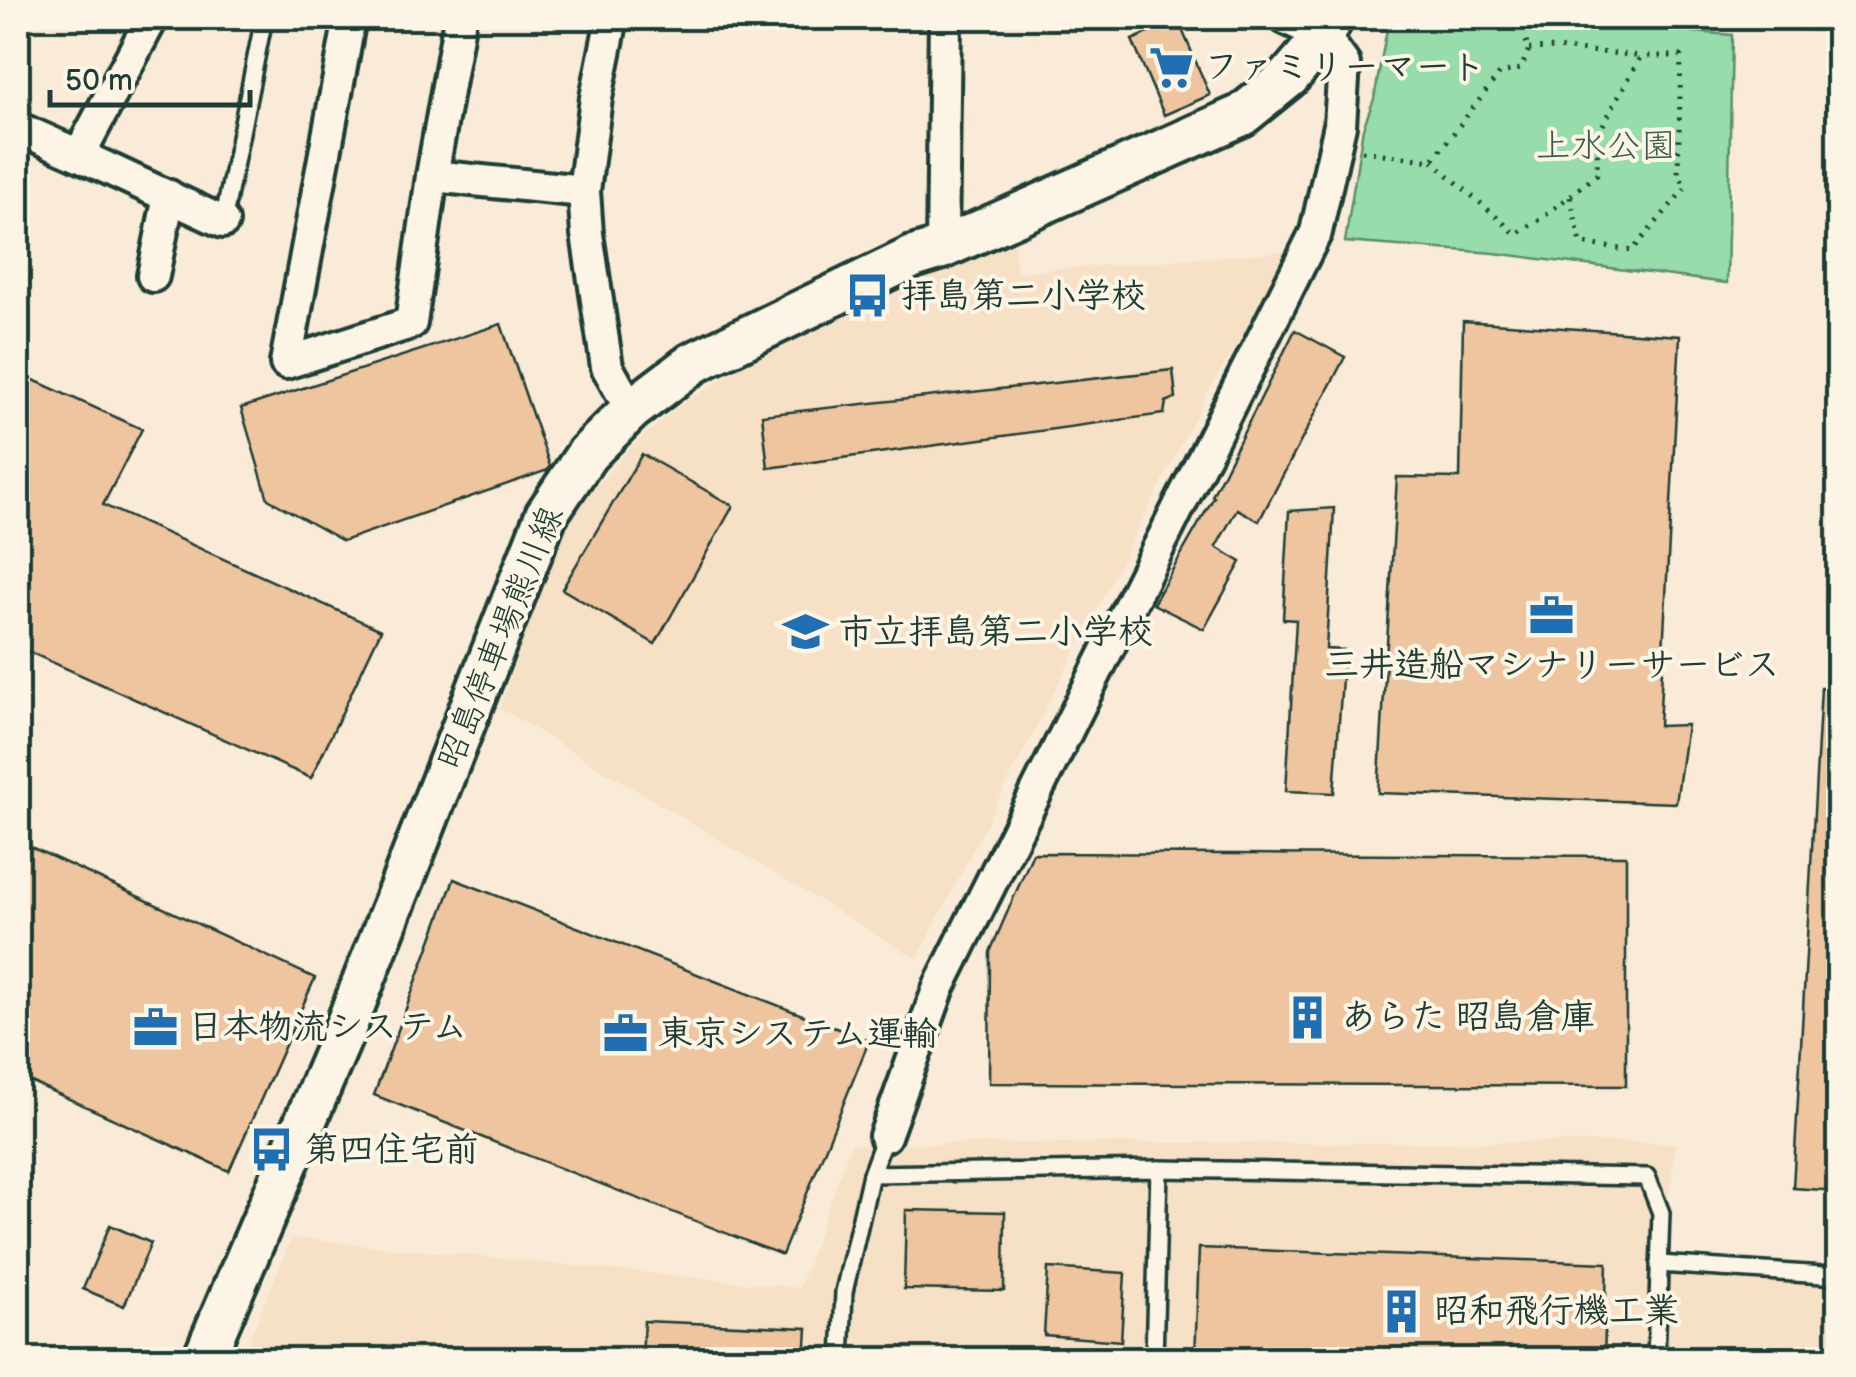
<svg xmlns="http://www.w3.org/2000/svg" width="1856" height="1377" viewBox="0 0 1856 1377" font-family="'Balsamiq Sans','Klee One',sans-serif">
<style>
.built{fill:#f6e0c6}
.green{fill:#97ddab;stroke:#5b8d70;stroke-width:2.5}
.water{fill:#85d5de;stroke:#5c989a;stroke-width:2.5}
.building{fill:#efc59f;stroke:#1f3d34;stroke-width:2.5}
.lines{fill:none;stroke-linecap:round;stroke-linejoin:round}
.lane-casing{stroke:#1f3d34;stroke-width:22}
.street-casing{stroke:#1f3d34;stroke-width:38}
.secondary-casing{stroke:#1f3d34;stroke-width:48}
.path{stroke:#1f3d34;stroke-width:5;stroke-dasharray:2.5 8;stroke-linecap:butt}
.lane{stroke:#fcf5e5;stroke-width:15}
.street{stroke:#fcf5e5;stroke-width:30}
.secondary{stroke:#fcf5e5;stroke-width:40}
.labels{text-anchor:middle;dominant-baseline:central;stroke-width:8;stroke-linejoin:round;paint-order:stroke}
.poi-label{font-size:35px;font-weight:bold;fill:#1f3d34;stroke:#fcf5e5;text-anchor:start}
.park-label{font-size:35px;fill:#375d4c;stroke:#fcf5e5}
.street-label{font-size:35px;fill:#1f3d34;stroke:#fcf5e5}
</style>
<rect width="100%" height="100%" fill="#f9ebd7"/>
<filter id="ink" filterUnits="userSpaceOnUse"><feTurbulence type="fractalNoise" baseFrequency=".01" numOctaves="2"/><feDisplacementMap in="SourceGraphic" scale="20" xChannelSelector="R" yChannelSelector="G"/><feConvolveMatrix kernelMatrix="1 2 1 2 8 2 1 2 1" color-interpolation-filters="sRGB"/></filter>
<g filter="url(#ink)">
<!-- built -->
<g class="built">
<polygon points="1013,238 1017,272 1293,251 1208,392 917,959 500,708 550,556 583,501 628,450 678,407 738,369"/>
<polygon points="1597,1142 1676,1143 1660,1264 1838,1276 1838,1359 240,1360 292,1238 799,1288 851,1144"/>
</g>
<!-- green -->
<polygon class="green" points="1389,18 1517,18 1732,35 1727,283 1494,253 1345,242 1363,128 1374,99"/>
<!-- water -->
<polygon class="water" points="1658,18 1838,18 1838,32"/>
<!-- building -->
<g class="building">
<polygon points="1178,20 1210,95 1164,115 1132,40"/>
<polygon points="1463,321 1680,336 1659,726 1687,725 1676,803 1378,793 1397,477 1460,478"/>
<polygon points="501,324 550,466 548,470 343,541 268,499 241,408"/>
<polygon points="1295,330 1345,357 1259,521 1237,509 1216,547 1241,562 1204,629 1153,604 1214,497 1212,496"/>
<polygon points="1173,370 1176,398 1166,402 1164,414 768,468 762,415"/>
<polygon points="18,373 142,429 103,505 381,630 311,778 18,647"/>
<polygon points="642,454 733,506 655,644 562,589"/>
<polygon points="1334,508 1326,649 1344,650 1334,793 1286,791 1296,620 1283,619 1289,511"/>
<polygon points="1821,687 1838,688 1838,1191 1793,1188"/>
<polygon points="18,841 315,978 229,1171 18,1076"/>
<polygon points="1033,853 1626,856 1626,1086 989,1083 990,952"/>
<polygon points="454,879 869,1041 782,1255 374,1095"/>
<polygon points="906,1210 1005,1212 1004,1291 904,1289"/>
<polygon points="110,1225 151,1243 124,1306 83,1289"/>
<polygon points="1199,1248 1607,1263 1604,1360 1195,1360"/>
<polygon points="1048,1268 1125,1273 1121,1341 1044,1335"/>
<polygon points="644,1321 807,1328 805,1360 642,1360"/>
</g>
<g class="lines">
<defs>
<g id="lane">
<polyline points="223,222 264,18"/>
<polyline points="871,1174 1159,1169 1647,1177 1661,1213 1656,1360"/>
<polyline points="1659,1264 1838,1276"/>
<polyline points="841,1360 844,1292 871,1174 885,1136"/>
<polyline points="1154,1360 1159,1169"/>
</g>
<g id="street">
<polyline points="350,18 286,363 411,323 432,176 460,18"/>
<polyline points="612,18 596,98 584,191 587,234 607,367 631,410"/>
<polyline points="18,128 79,155 152,18"/>
<polyline points="79,155 223,222"/>
<polyline points="432,176 584,191"/>
<polyline points="942,248 945,18"/>
<polyline points="153,276 169,196"/>
<polyline points="885,1136 939,987 1316,232 1340,125 1344,64 1324,36 1285,18"/>
</g>
<polyline id="secondary" points="203,1360 344,1031 546,515 587,454 631,410 693,363 913,257 942,248 1242,115 1289,77 1324,36 1332,18"/>
</defs>
<!-- lane casing -->
<use href="#lane" class="lane-casing"/>
<!-- street casing -->
<use href="#street" class="street-casing"/>
<!-- secondary casing -->
<use href="#secondary" class="secondary-casing"/>
<!-- path -->
<g class="path">
<polyline points="1362,151 1432,161 1500,73 1521,69 1529,49 1526,41"/>
<polyline points="1432,161 1516,234 1541,219 1597,174 1598,134 1641,56 1556,48 1529,49"/>
<polyline points="1570,197 1581,243 1632,251 1686,187 1678,174 1681,56 1641,56"/>
</g>
<!-- lane -->
<use href="#lane" class="lane"/>
<!-- street -->
<use href="#street" class="street"/>
<!-- secondary -->
<use href="#secondary" class="secondary"/>
</g>
</g>
<!-- icons -->
<defs>
<symbol id="supermarket-bare" viewBox="-9 -9 18 18"><path d="M-6-5.5h2.5l.6 2H6L4.5 2H-2.5L-4.4-4H-6ZM-1.5 3.2a1.3 1.3 0 1 0 .1 0ZM3 3.2a1.3 1.3 0 1 0 .1 0Z" fill="#1f6fb2" stroke="#fcf5e5" stroke-width="2.5" paint-order="stroke"/></symbol>
<symbol id="bus-bare" viewBox="-9 -9 18 18"><path d="M-5-6H5V4H4V6H2V4H-2V6H-4V4H-5ZM-3.5-4V0h7V-4ZM-3.5 1.2v1.5H-2V1.2ZM2 1.2v1.5H3.5V1.2Z" fill="#1f6fb2" stroke="#fcf5e5" stroke-width="2.5" paint-order="stroke"/></symbol>
<symbol id="office-bare" viewBox="-9 -9 18 18"><path d="M-6-3h4V-5.5h4V-3h4V5H-6ZM-1-4.5V-3h2v-1.5ZM-6 0V1H6V0Z" fill="#1f6fb2" stroke="#fcf5e5" stroke-width="2.5" paint-order="stroke"/></symbol>
<symbol id="school-bare" viewBox="-9 -9 18 18"><path d="M0-5L7-2L0 1L-7-2ZM-4 1L0 2.5L4 1V4Q0 6-4 4Z" fill="#1f6fb2" stroke="#fcf5e5" stroke-width="2.5" paint-order="stroke"/></symbol>
<symbol id="building-bare" viewBox="-9 -9 18 18"><path d="M-4-6H4V6H1V3H-1V6H-4ZM-2.5-4.3h1.7v1.8h-1.7ZM.8-4.3h1.7v1.8H.8ZM-2.5-1h1.7V.8h-1.7ZM.8-1h1.7V.8H.8Z" fill="#1f6fb2" stroke="#fcf5e5" stroke-width="2.5" paint-order="stroke"/></symbol>
</defs>
<g fill-rule="evenodd">
<use href="#supermarket-bare" x="1140" y="36" width="63" height="63"/>
<use href="#bus-bare" x="836" y="264" width="63" height="63"/>
<use href="#office-bare" x="1520" y="584" width="63" height="63"/>
<use href="#school-bare" x="774" y="600" width="63" height="63"/>
<use href="#building-bare" x="1276" y="986" width="63" height="63"/>
<use href="#office-bare" x="124" y="996" width="63" height="63"/>
<use href="#office-bare" x="594" y="1002" width="63" height="63"/>
<use href="#bus-bare" x="240" y="1118" width="63" height="63"/>
<use href="#building-bare" x="1370" y="1280" width="63" height="63"/>
</g>
<g class="labels">
<!-- poi labels -->
<g class="poi-label">
<text x="1204" y="67">ファミリーマート</text>
<text x="901" y="296">拝島第二小学校</text>
<text x="838" y="632">市立拝島第二小学校</text>
<text x="1552" y="665" text-anchor="middle">三井造船マシナリーサービス</text>
<text x="1341" y="1017">あらた 昭島倉庫</text>
<text x="188" y="1027">日本物流システム</text>
<text x="658" y="1034">東京システム運輸</text>
<text x="304" y="1150">第四住宅前</text>
<text x="1434" y="1311">昭和飛行機工業</text>
</g>
<!-- park labels -->
<g class="park-label">
<text x="1606" y="146">上水公園</text>
</g>
<!-- street labels -->
<g class="street-label">
<text transform="translate(501 638) rotate(-68)">昭島停車場熊川線</text>
</g>
</g>
<!-- margin -->
<rect width="1856" height="1377" fill="none" stroke="#fcf5e5" stroke-width="60"/>
<rect x="30" y="30" width="1796" height="1317" fill="none" stroke="#1f3d34" stroke-width="4" filter="url(#ink)"/>
<!-- scale -->
<path d="M50 90v15h200v-15" fill="none" stroke="#1f3d34" stroke-width="5"/>
<text x="65" y="90" font-size="30" fill="#1f3d34" stroke="#fcf5e5" stroke-width="8" paint-order="stroke">50 m</text>
</svg>
